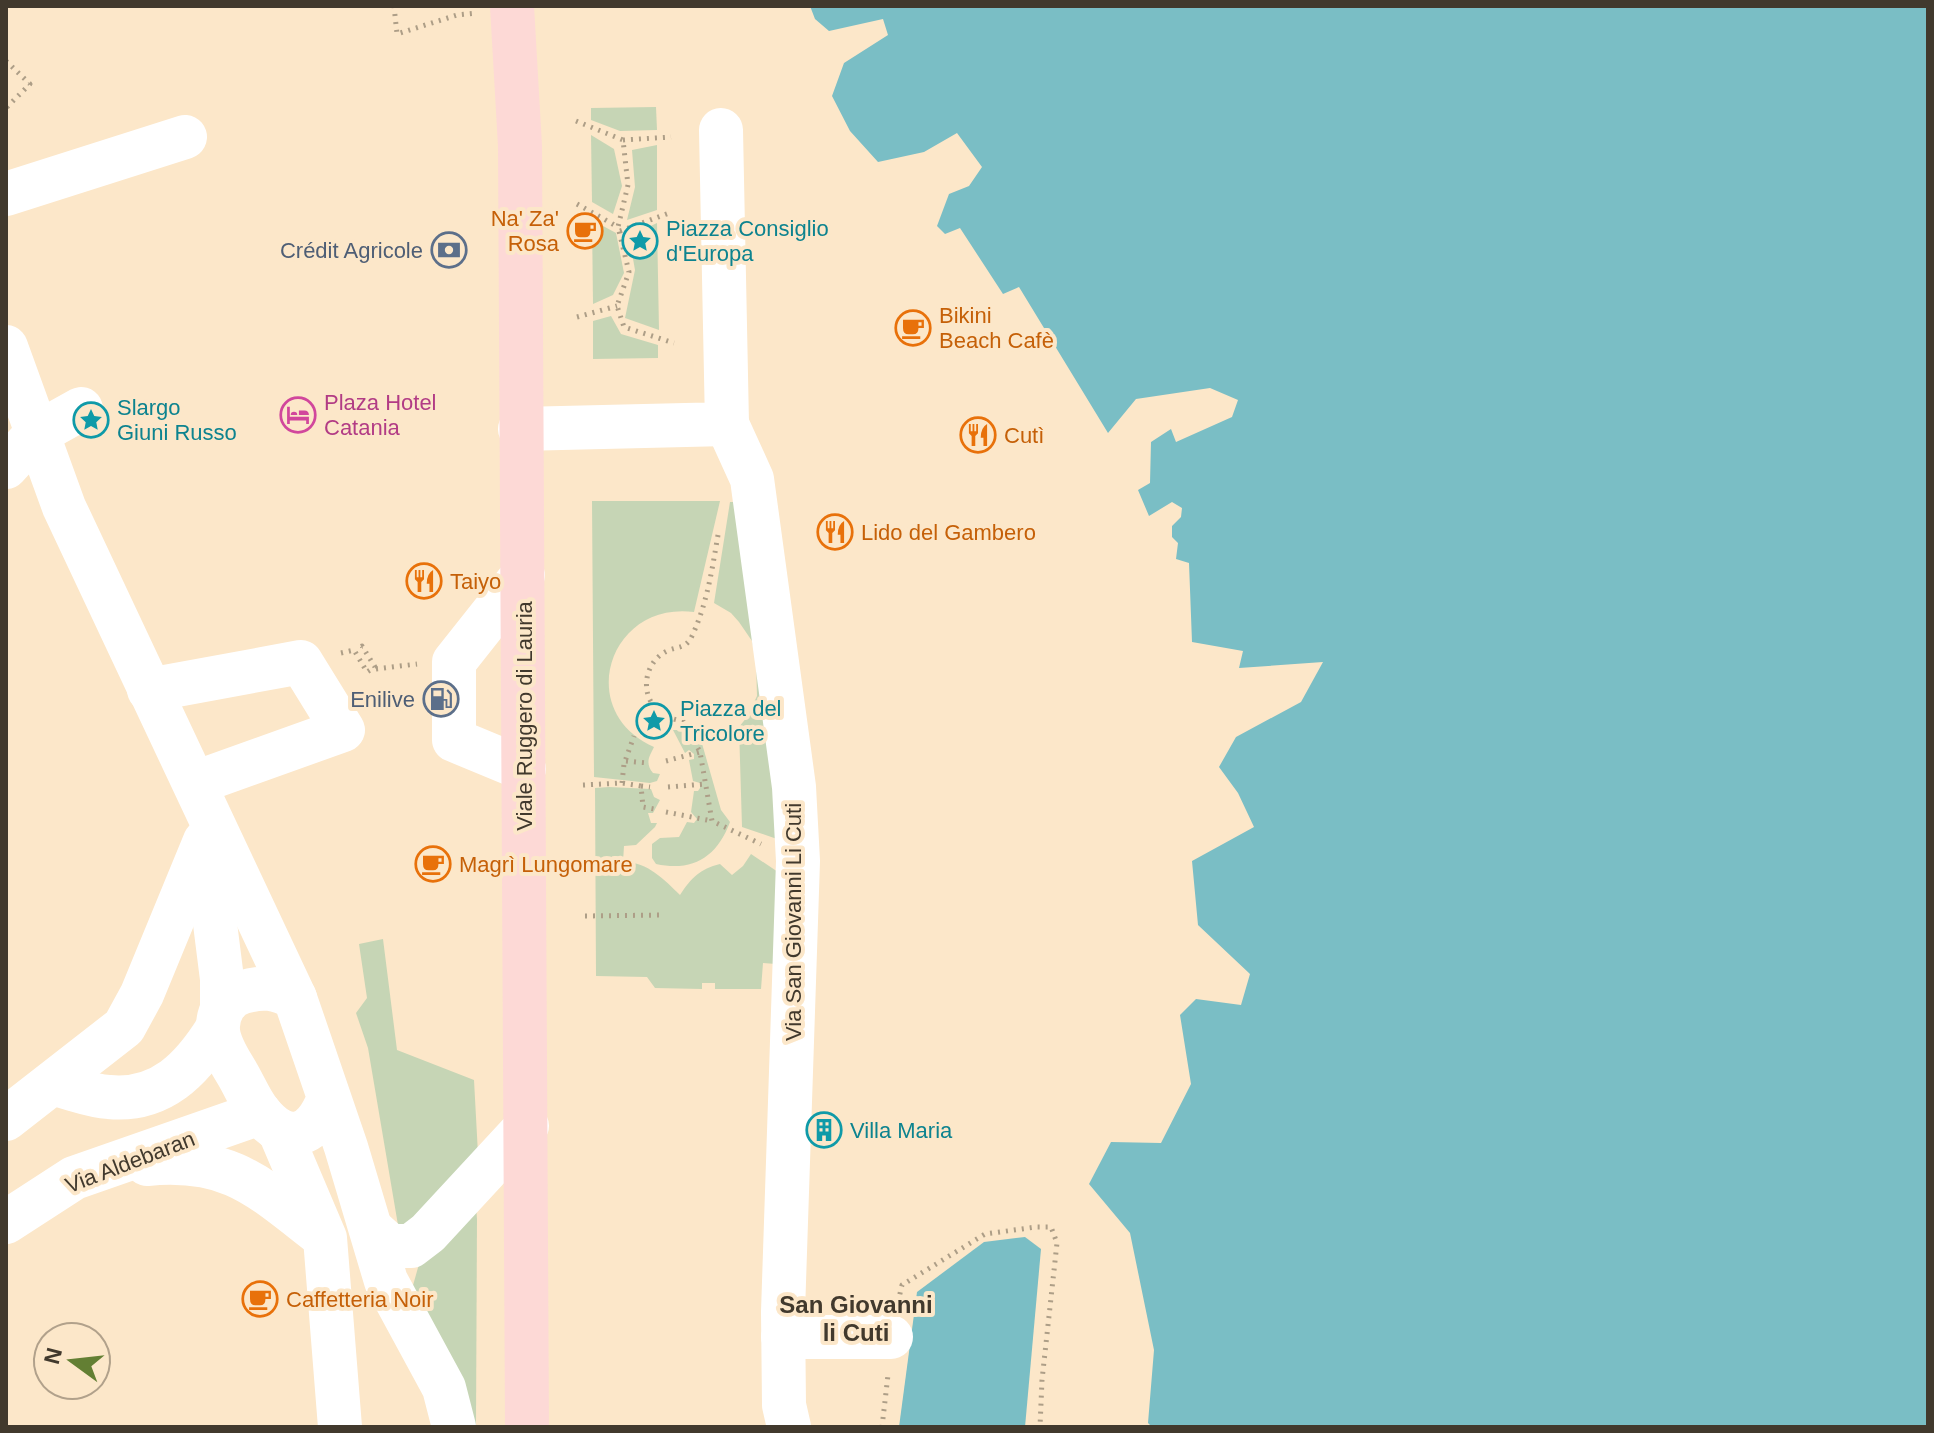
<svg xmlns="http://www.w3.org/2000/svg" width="1934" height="1433" viewBox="0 0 1934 1433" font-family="Arial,sans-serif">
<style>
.green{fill:#c6d5b5}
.water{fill:#7abec5}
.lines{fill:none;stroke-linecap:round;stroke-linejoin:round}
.path{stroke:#ad9e87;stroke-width:5;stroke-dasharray:2 6;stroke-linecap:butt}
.minor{stroke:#fff;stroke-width:44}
.major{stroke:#fdd9d6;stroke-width:44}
.labels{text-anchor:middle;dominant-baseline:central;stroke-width:8;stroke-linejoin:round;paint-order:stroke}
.food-label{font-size:22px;fill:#c56008;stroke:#fce7c9;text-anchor:start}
.culture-label{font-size:22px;fill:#0d838f;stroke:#fce7c9;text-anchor:start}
.service-label{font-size:22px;fill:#4e5e75;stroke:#fce7c9;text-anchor:end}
.hotel-label{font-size:22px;fill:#b23c85;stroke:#fce7c9;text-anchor:start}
.street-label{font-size:22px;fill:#41392d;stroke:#fce7c9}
.neighbourhood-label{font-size:24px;font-weight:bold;fill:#41392d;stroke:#fce7c9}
</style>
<rect width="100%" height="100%" fill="#fce7c9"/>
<!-- green -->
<g class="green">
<polygon points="656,107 657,130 620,131 591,120 591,108"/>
<polygon points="591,135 614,149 622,186 613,214 592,202"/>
<polygon points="657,145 657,210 627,220 635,187 632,150"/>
<polygon points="592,220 616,233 624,273 613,295 593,304"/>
<polygon points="657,223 659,330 625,318 635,270 629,236"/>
<polygon points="611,316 621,334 658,345 658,358 593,359 593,321"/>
<path d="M 592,501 L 720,501 L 694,612 C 608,601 574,712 654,747 C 649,757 645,763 653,773 L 660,774 L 657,781 L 650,783 L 594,777 Z"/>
<polygon points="730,502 735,502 765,695 777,839 742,827 739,727 747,717 757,696 756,660 752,641 739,622 731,613 714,603"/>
<path d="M 697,726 L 721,810 L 730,822 C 717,857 693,872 656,864 L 652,858 L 652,844 L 660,838 L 679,837 L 687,822 L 694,823 L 697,819 L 691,812 L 694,791 L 698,791 L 700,788 L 700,783 L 693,781 L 689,760 L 694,759 L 694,754 L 689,750 L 685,753 L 673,730 L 687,730 Z"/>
<path d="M 609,787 L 651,789 L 654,797 L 660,800 L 653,813 L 648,813 L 651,823 L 657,823 L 655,827 L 636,845 L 624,846 L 623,862 C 646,861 664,879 680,895 C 691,878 700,869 720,864 L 732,875 L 743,866 L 751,854 L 778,872 L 776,964 L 763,963 L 761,989 L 715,989 L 715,983 L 702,983 L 702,989 L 655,988 L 647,977 L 596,976 L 595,788 Z"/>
<polygon points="383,939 397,1050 474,1080 478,1154 399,1231 368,1048 356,1013 367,998 359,944"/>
<polygon points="475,1194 477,1219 476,1427 464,1427 412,1289 419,1264"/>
</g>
<!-- water -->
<g class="water">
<polygon points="810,6 1928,6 1928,1427 1152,1427 1148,1423 1154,1350 1130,1233 1089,1184 1111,1142 1161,1143 1191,1084 1180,1015 1196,999 1241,1005 1250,974 1198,925 1192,861 1254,827 1238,793 1219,767 1236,737 1301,702 1323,662 1239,668 1243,651 1192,642 1189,563 1176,559 1178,543 1172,537 1172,526 1181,517 1182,508 1172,502 1149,516 1138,490 1150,483 1151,442 1171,429 1176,442 1232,417 1238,400 1210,388 1136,399 1108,433 1019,287 1003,294 960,228 945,234 937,226 949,194 969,186 982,167 957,133 924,152 878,162 850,131 832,96 844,63 888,35 883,19 829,31 815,19"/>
<polygon points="1025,1237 1041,1249 1025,1427 899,1427 917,1292 984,1242"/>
</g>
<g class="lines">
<!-- path -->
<g class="path">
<polyline points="394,6 397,34 457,15 477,13"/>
<polyline points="6,61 30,84 6,108"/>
<polyline points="576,121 623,140 628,185 618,227 629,272 617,306 624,327 674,343"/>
<polyline points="623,140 671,137"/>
<polyline points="577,204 618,227"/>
<polyline points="620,231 672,212"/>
<polyline points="577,317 617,306"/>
<path d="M 718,535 C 712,570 707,604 692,636 C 686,649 678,646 667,651 C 650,659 642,680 649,698 C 655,712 668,719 683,721 L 700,752 L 712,821 L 761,844"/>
<polyline points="341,653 354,650 367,672 375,667 362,646 356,649"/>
<polyline points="376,669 417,664"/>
<polyline points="626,761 648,763"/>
<polyline points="666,761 700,752"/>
<polyline points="622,783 624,764 634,736"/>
<polyline points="583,785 622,783 641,786 643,807 654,809"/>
<polyline points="641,786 650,787"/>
<polyline points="668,787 706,784"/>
<polyline points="666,812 712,821"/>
<polyline points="585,916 663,915"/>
<polyline points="898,1302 902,1285 985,1234 1036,1227 1051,1227 1057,1243 1042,1380 1040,1427"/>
<polyline points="882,1427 888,1375"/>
</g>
<!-- minor -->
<g class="minor">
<polyline points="6,194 185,137"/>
<polyline points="6,347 64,507 295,998"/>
<polyline points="727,424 752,479 794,787 798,861 783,1312 784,1405 789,1427"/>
<polyline points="520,429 727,424 721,130"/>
<polyline points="6,467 36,434 81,409"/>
<polyline points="523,575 454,662 454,740 524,769"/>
<polyline points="149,690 301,662 343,730 195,783"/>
<polyline points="205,844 222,979 222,1007"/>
<path d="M 54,1084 C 72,1088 91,1096 109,1097 C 161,1102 192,1069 217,1029"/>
<path d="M 328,1100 C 314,1137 287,1147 260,1113 C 251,1102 245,1087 238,1075 C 230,1061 219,1046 218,1030 C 217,1013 226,997 243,992 C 264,986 276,988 295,998 L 346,1147 L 386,1281 L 444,1388 L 454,1427"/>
<polyline points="6,1119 124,1027 142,994 205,841"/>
<polyline points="280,1132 325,1238 340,1427"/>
<path d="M 147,1164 C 232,1156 260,1188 324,1237"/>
<polyline points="6,1222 74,1178 260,1113"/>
<polyline points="371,1229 390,1246 411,1246 428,1233 527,1126"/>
<polyline points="783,1337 891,1337"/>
</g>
<!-- major -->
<polyline class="major" points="512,6 520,146 527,1427"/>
</g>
<!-- icons -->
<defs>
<symbol id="cafe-ring" viewBox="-11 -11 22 22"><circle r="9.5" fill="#fce7c9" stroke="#e8710a" stroke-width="1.5"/><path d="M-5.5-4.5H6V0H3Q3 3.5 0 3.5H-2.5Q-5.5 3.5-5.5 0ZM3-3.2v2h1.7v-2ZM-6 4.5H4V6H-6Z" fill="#e8710a"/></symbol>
<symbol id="sight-ring" viewBox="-11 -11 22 22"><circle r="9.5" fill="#fce7c9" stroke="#0f9aa8" stroke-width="1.5"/><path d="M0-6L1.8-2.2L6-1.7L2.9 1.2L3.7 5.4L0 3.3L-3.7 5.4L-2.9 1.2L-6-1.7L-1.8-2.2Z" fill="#0f9aa8"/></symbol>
<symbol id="bank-ring" viewBox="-11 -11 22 22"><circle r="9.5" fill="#fce7c9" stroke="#5c6f8a" stroke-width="1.5"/><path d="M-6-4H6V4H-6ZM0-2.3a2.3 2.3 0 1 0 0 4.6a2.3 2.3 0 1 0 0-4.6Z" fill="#5c6f8a"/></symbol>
<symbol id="hotel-ring" viewBox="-11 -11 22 22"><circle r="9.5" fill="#fce7c9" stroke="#d1479c" stroke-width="1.5"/><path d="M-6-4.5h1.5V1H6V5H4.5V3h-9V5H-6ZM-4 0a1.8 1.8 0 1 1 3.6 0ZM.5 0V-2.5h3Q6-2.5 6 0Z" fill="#d1479c"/></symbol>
<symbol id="restaurant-ring" viewBox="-11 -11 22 22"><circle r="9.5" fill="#fce7c9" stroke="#e8710a" stroke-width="1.5"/><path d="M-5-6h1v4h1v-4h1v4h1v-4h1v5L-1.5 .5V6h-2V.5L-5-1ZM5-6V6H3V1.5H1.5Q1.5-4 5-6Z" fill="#e8710a"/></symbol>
<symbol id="fuel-ring" viewBox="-11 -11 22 22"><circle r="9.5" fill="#fce7c9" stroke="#5c6f8a" stroke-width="1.5"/><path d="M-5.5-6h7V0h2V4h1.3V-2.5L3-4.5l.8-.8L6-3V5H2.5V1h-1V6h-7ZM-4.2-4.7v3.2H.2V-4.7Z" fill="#5c6f8a"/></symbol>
<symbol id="building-ring" viewBox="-11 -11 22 22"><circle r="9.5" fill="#fce7c9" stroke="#0f9aa8" stroke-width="1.5"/><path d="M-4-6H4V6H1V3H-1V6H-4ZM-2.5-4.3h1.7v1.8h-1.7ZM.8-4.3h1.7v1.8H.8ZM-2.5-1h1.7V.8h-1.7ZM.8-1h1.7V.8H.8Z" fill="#0f9aa8"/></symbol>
</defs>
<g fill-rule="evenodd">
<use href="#cafe-ring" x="565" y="211" width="40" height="40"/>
<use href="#sight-ring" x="620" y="221" width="40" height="40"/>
<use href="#bank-ring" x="429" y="230" width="40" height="40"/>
<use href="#cafe-ring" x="893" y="308" width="40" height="40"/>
<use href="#hotel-ring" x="278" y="395" width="40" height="40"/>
<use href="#sight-ring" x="71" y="400" width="40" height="40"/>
<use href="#restaurant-ring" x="958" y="415" width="40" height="40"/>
<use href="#restaurant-ring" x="815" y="512" width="40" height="40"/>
<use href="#restaurant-ring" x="404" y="561" width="40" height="40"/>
<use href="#fuel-ring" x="421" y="679" width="40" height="40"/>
<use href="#sight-ring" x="634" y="701" width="40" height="40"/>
<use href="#cafe-ring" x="413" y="844" width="40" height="40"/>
<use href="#building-ring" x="804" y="1110" width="40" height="40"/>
<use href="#cafe-ring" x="240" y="1279" width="40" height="40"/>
</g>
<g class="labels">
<!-- food labels -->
<g class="food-label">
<text x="559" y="218" text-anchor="end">Na' Za'<tspan x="559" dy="25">Rosa</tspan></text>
<text x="939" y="315">Bikini<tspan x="939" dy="25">Beach Cafè</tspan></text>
<text x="1004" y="435">Cutì</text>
<text x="861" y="532">Lido del Gambero</text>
<text x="450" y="581">Taiyo</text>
<text x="459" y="864">Magrì Lungomare</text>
<text x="286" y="1299">Caffetteria Noir</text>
</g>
<!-- culture labels -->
<g class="culture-label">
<text x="666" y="228">Piazza Consiglio<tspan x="666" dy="25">d'Europa</tspan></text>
<text x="117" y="407">Slargo<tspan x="117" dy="25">Giuni Russo</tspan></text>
<text x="680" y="708">Piazza del<tspan x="680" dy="25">Tricolore</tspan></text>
<text x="850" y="1130">Villa Maria</text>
</g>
<!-- service labels -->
<g class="service-label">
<text x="423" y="250">Crédit Agricole</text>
<text x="415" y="699">Enilive</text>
</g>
<!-- hotel labels -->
<g class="hotel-label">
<text x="324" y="402">Plaza Hotel<tspan x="324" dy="25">Catania</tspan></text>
</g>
<!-- street labels -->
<g class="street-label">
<text transform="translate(524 716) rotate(-90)">Viale Ruggero di Lauria</text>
<text transform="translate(793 922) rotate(-90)">Via San Giovanni Li Cuti</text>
<text transform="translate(130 1162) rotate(-21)">Via Aldebaran</text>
</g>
<!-- neighbourhood labels -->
<g class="neighbourhood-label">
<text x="856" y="1304">San Giovanni<tspan x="856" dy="28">li Cuti</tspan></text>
</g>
</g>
<!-- border -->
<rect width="1934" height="1433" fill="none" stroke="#41392d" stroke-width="16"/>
<!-- north arrow -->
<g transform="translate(72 1361) rotate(285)"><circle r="38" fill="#fce7c9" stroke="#b1a18b" stroke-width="2"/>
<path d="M0-6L14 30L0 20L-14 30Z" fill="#637f33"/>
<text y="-12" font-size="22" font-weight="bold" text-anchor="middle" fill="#41392d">N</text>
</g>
</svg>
